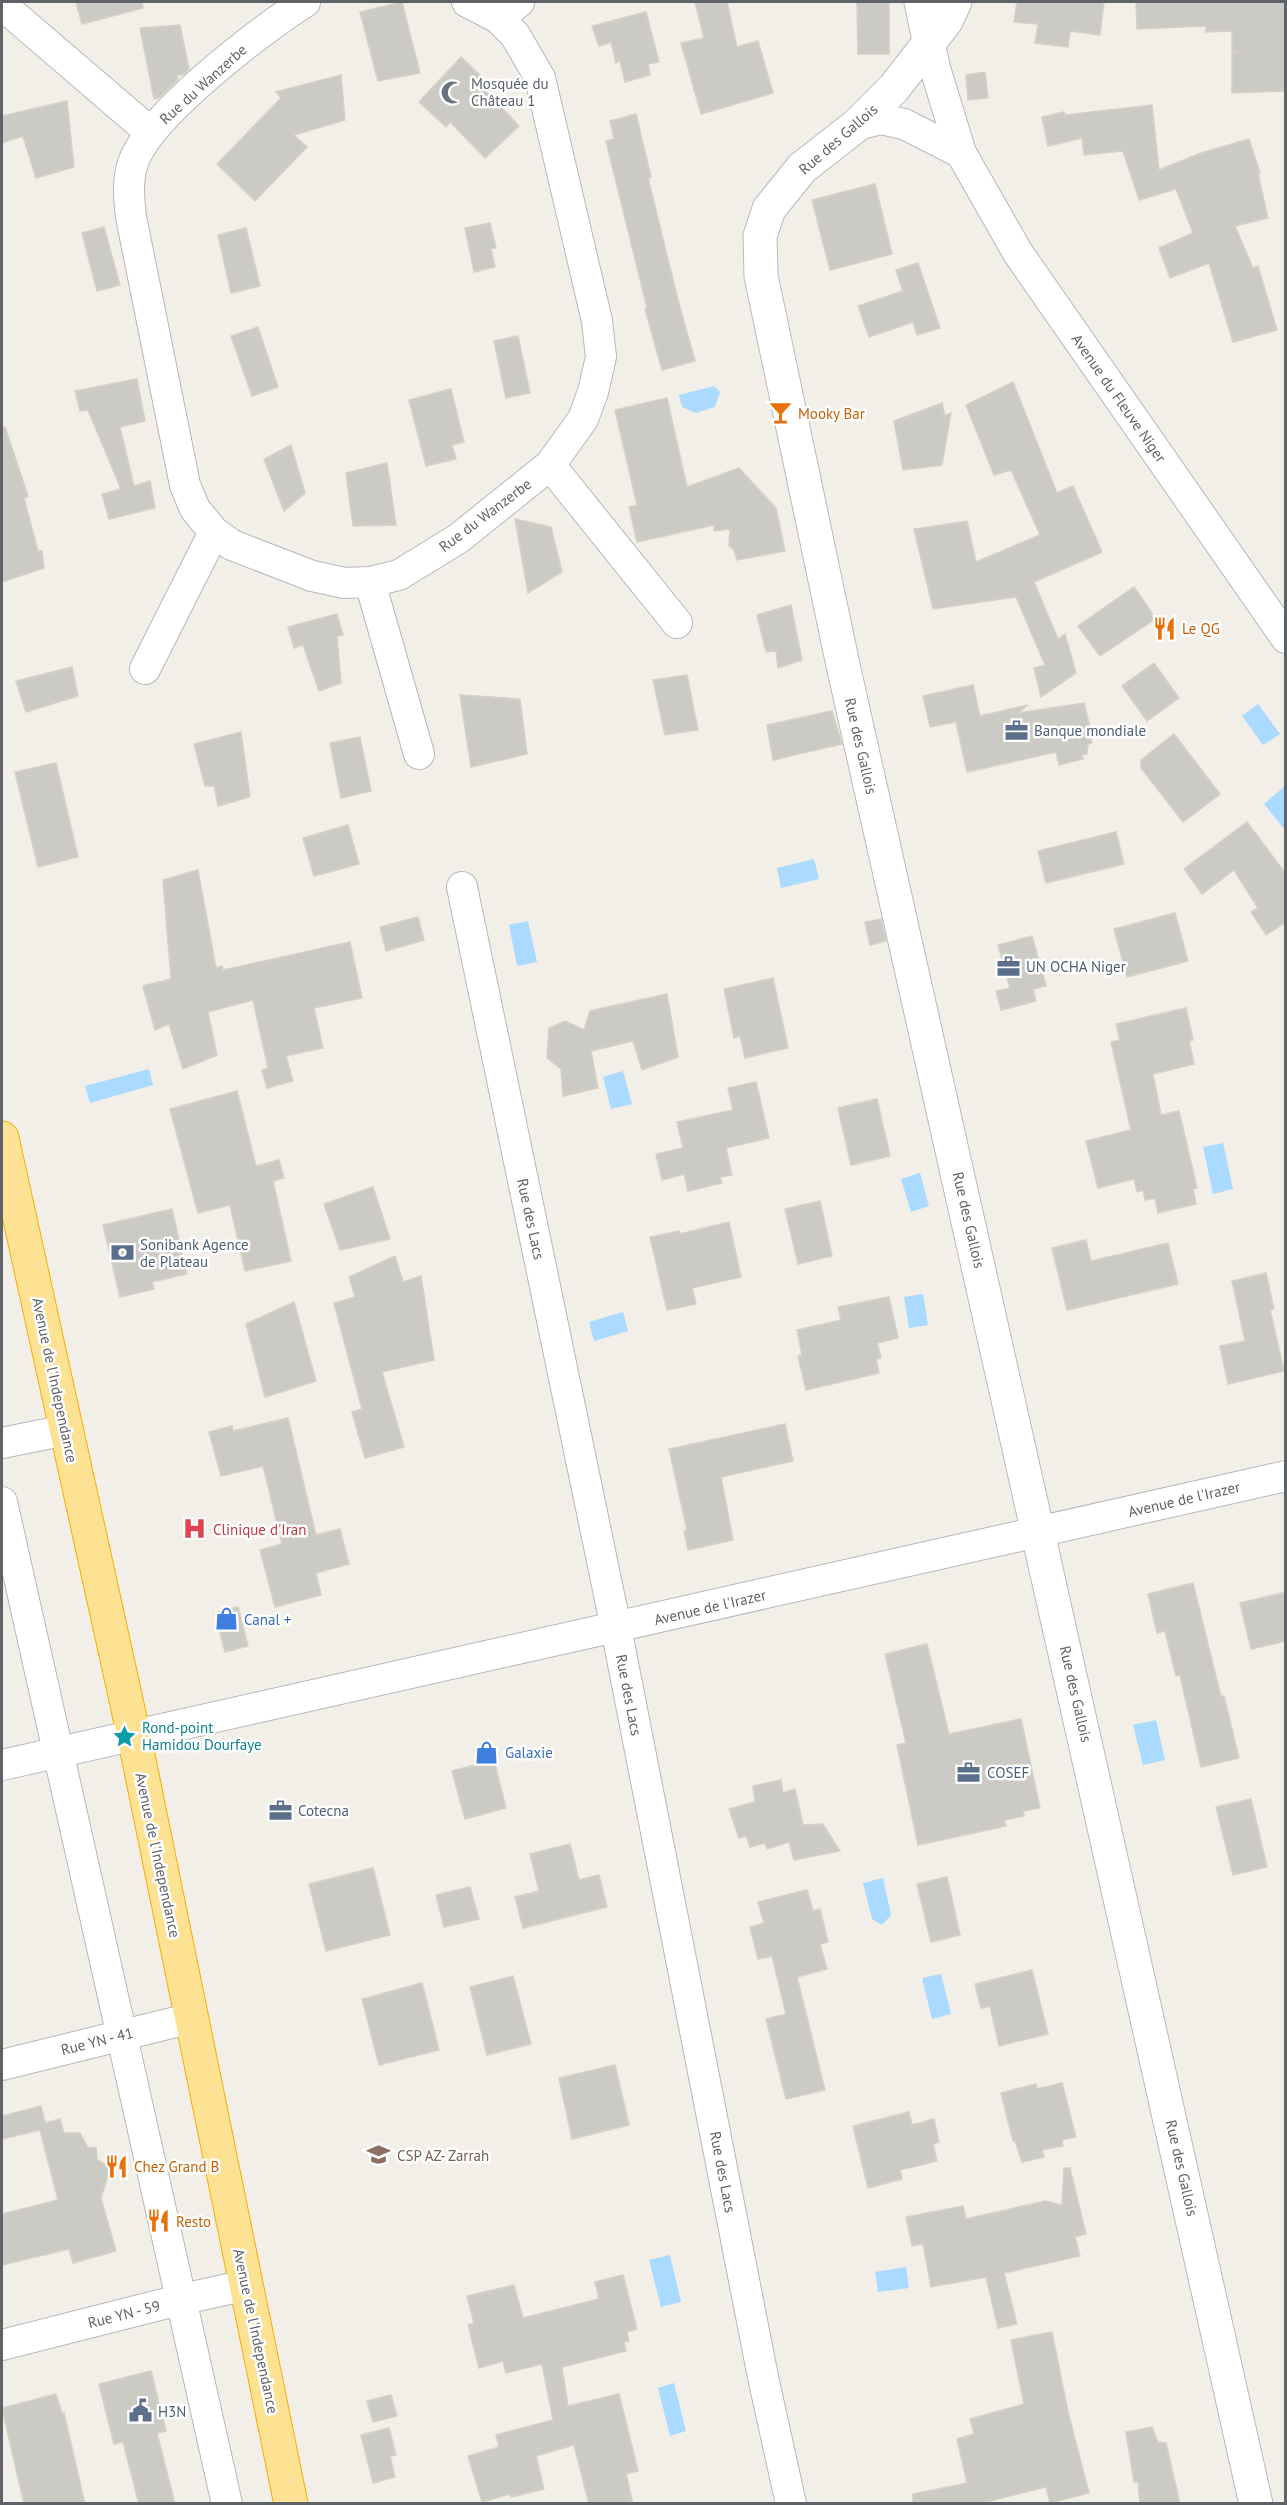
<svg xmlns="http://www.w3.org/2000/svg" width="1287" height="2505" viewBox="0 0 1287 2505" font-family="'PT Sans',sans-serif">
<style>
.water{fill:#aadaff}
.building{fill:#cccac5;stroke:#d6d1c6;stroke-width:1.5}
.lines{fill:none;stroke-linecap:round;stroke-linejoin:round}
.street-casing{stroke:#b5b8bc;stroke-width:32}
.secondary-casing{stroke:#b6babf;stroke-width:35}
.highway-casing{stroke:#f9ab00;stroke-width:35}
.street{stroke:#fff;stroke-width:30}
.secondary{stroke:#fff;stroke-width:33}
.highway{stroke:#fde293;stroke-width:33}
.labels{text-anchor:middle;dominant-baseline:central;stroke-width:5;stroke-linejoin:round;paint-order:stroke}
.worship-label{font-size:15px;fill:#5b616d;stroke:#fff;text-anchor:start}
.street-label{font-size:15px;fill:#5f6368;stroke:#fff}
.food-label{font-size:15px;fill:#c56008;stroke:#fff;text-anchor:start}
.service-label{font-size:15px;fill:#4e5e75;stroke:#fff;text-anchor:start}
.health-label{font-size:15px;fill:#be3a42;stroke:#fff;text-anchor:start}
.shop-label{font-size:15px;fill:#366cbe;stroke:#fff;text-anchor:start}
.culture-label{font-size:15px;fill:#0d838f;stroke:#fff;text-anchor:start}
.education-label{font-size:15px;fill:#785e54;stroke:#fff;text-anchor:start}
</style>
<rect width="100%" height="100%" fill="#f1efe8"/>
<!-- water -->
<g class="water">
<polygon points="714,386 720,392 715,407 696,413 682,407 679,395"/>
<polygon points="1258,704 1280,734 1263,745 1242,716"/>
<polygon points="1285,786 1286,830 1285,830 1264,804"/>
<polygon points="814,859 819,879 781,888 777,868"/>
<polygon points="528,921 537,962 517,966 509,925"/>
<polygon points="149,1069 153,1085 90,1103 85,1086"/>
<polygon points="623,1071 632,1104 611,1109 603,1077"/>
<polygon points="1223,1143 1233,1189 1213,1194 1203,1147"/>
<polygon points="920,1173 929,1206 911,1212 901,1179"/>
<polygon points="923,1294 928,1325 909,1328 904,1297"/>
<polygon points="623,1312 628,1331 594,1341 589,1322"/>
<polygon points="1156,1720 1165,1760 1143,1765 1133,1725"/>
<polygon points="883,1878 891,1915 882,1925 872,1919 863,1883"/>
<polygon points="941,1974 951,2014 932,2019 922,1978"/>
<polygon points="670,2255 681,2302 661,2307 649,2260"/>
<polygon points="906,2267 909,2288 878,2292 875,2272"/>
<polygon points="674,2383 686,2431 670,2436 658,2388"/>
</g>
<!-- building -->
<g class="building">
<polygon points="76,2 142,2 143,8 82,24"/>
<polygon points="402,2 420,73 378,81 360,12"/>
<polygon points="695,2 727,2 737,47 758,41 773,93 701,114 681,43 704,38"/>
<polygon points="857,2 889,2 889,54 858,54"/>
<polygon points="1017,2 1104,2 1100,35 1070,31 1068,47 1035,43 1038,24 1014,22"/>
<polygon points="1136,2 1286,2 1286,91 1232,93 1232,53 1238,52 1232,51 1232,31 1206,32 1206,26 1137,29"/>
<polygon points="646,12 659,62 648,64 650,75 625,82 620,61 616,63 611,42 599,46 592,26"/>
<polygon points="180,25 189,69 183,75 177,75 178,79 160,97 154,99 140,28"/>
<polygon points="461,57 487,82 482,87 519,126 485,158 450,122 446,127 419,102"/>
<polygon points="985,72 988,98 968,100 966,75"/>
<polygon points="341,75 345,120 294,135 307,147 255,201 217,164 281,98 276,92"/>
<polygon points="67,101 74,167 36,178 23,136 2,143 2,116"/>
<polygon points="1152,105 1159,170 1201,153 1249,139 1260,173 1258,174 1268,218 1235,226 1253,268 1258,266 1277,330 1233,342 1209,263 1170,278 1159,248 1193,233 1176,189 1139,200 1123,151 1084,155 1082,138 1048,146 1042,117 1064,112 1065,115"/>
<polygon points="636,114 651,177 648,178 678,300 695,361 662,370 645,309 647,308 606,141 614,139 610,121"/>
<polygon points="875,184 892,254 830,270 812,200"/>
<polygon points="490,223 496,248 491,249 495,267 474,272 465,228"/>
<polygon points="104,227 120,285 97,291 82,233"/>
<polygon points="246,228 260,286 231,293 218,235"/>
<polygon points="918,263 940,328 917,335 913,322 869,337 858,306 903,291 896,270"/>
<polygon points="258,327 278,387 252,396 231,336"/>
<polygon points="518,336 530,393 506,398 494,341"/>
<polygon points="137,379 145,421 120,427 134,486 150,481 155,508 109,519 102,494 121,489 88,410 80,411 75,391"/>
<polygon points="1013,382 1057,493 1073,486 1102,552 1034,582 1058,639 1065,634 1076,673 1041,697 1034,668 1045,665 1016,597 933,609 914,529 967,521 976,562 1040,535 1011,470 994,475 966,405"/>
<polygon points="451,389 464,442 452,445 456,459 426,466 409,400"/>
<polygon points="667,398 687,487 739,468 776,508 785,551 737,560 734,550 729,546 730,529 714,531 714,525 637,542 629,507 637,505 615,410"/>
<polygon points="942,403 945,416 951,413 942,465 903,470 894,421"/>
<polygon points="5,427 28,496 24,498 38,551 42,551 44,568 2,582 2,428"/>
<polygon points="291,445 305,493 284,511 264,459"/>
<polygon points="387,463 396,525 353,526 346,473"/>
<polygon points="515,519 551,527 562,572 528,593"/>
<polygon points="1134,587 1152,613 1152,621 1100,656 1078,626"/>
<polygon points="791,605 802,660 778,668 776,651 766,652 757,615"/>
<polygon points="337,614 343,635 337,636 341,683 319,691 303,645 294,648 288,627"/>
<polygon points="1154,663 1179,698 1147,721 1122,686"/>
<polygon points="72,667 78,696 26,712 16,681"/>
<polygon points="687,675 698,730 665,735 653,680"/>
<polygon points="973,685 980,716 1028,705 1018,713 1084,703 1092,735 1090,735 1092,743 1088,744 1087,754 1082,755 1083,759 1059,765 1056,752 967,772 956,722 930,727 923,696"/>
<polygon points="460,695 520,699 527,754 471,767"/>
<polygon points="832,711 842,744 773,760 767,725"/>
<polygon points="241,732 250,797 218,806 214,786 205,786 194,744"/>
<polygon points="1174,734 1220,794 1183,822 1141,768 1141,760"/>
<polygon points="360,737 371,791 341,798 330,743"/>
<polygon points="56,763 78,857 38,867 15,772"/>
<polygon points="1247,822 1286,874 1286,922 1266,935 1251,912 1258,908 1234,870 1202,894 1184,869"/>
<polygon points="348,825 359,864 314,876 303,838"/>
<polygon points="1116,832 1124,864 1046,883 1038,851"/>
<polygon points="198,870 216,968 222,966 223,970 350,942 362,998 314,1008 323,1048 286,1056 293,1081 267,1088 262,1070 268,1068 253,1000 208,1012 217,1055 183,1069 169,1024 155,1030 143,986 171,979 163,880"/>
<polygon points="1175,913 1188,961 1127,977 1114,929"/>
<polygon points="418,917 424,940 386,951 380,927"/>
<polygon points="881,919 886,941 870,945 865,922"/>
<polygon points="1032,936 1046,986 1033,989 1036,1001 1001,1010 996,991 1010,988 998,945"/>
<polygon points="773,978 788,1048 745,1058 740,1036 734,1038 724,989"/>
<polygon points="667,994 678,1057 642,1070 633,1041 591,1051 598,1088 563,1096 561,1069 547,1058 549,1028 565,1021 584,1030 590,1011"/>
<polygon points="1186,1008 1193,1040 1189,1041 1194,1064 1153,1074 1161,1115 1179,1111 1197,1188 1193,1189 1196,1204 1158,1213 1155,1198 1145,1200 1143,1190 1137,1192 1134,1179 1098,1188 1086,1141 1131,1130 1111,1042 1120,1040 1116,1024"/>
<polygon points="756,1082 769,1138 726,1148 732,1175 720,1177 722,1183 688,1191 684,1174 662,1180 656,1154 683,1148 677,1122 733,1110 728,1088"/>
<polygon points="237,1091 256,1166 279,1160 284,1178 273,1181 291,1261 245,1271 230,1205 198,1213 170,1109"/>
<polygon points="877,1099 890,1156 851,1165 838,1108"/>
<polygon points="373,1187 390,1239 340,1250 324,1204"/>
<polygon points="820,1201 832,1256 798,1264 785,1209"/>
<polygon points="172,1209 187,1274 152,1282 154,1289 120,1297 103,1225"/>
<polygon points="729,1222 741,1277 692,1288 696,1304 667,1310 650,1237 679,1231 680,1234"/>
<polygon points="1086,1240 1091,1261 1168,1243 1178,1284 1067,1310 1052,1248"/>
<polygon points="395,1256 403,1282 421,1276 434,1360 382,1372 404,1447 365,1458 352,1412 362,1409 334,1303 355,1297 349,1277"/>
<polygon points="1266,1273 1274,1309 1270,1310 1284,1371 1228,1384 1220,1346 1245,1341 1232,1281"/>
<polygon points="889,1297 898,1338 877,1343 881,1358 876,1359 879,1373 806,1390 798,1356 802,1355 797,1330 841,1320 838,1307"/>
<polygon points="294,1302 316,1381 265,1397 246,1324"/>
<polygon points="288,1418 316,1535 340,1529 349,1564 316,1573 321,1595 275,1607 260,1550 282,1544 263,1466 221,1476 209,1432 232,1426 233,1431"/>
<polygon points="785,1424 793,1461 721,1477 733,1540 688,1550 684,1531 687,1530 669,1449"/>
<polygon points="1193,1583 1221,1697 1224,1696 1239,1758 1201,1767 1180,1675 1176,1676 1165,1631 1157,1633 1148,1594"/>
<polygon points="1286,1592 1286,1641 1251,1649 1240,1603"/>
<polygon points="238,1607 248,1646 225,1652 215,1613"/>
<polygon points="927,1644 949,1734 1021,1719 1040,1808 1023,1811 1024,1816 1004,1820 1006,1826 918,1845 897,1745 906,1743 885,1654"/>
<polygon points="494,1760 506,1808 465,1819 452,1771"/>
<polygon points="781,1780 783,1793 795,1789 803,1825 823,1824 840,1851 794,1860 789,1842 767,1849 765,1843 750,1847 746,1836 739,1838 729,1809 755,1802 753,1786"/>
<polygon points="1251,1799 1267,1867 1233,1875 1216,1807"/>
<polygon points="570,1844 579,1880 599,1875 607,1907 523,1928 515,1897 539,1891 530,1854"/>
<polygon points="373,1868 390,1935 326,1951 309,1884"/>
<polygon points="947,1877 960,1935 931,1942 917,1884"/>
<polygon points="470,1887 479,1919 444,1927 436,1895"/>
<polygon points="807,1890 813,1911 820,1909 828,1942 820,1944 827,1969 797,1977 825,2090 786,2099 766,2019 786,2014 772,1956 758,1959 750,1927 764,1923 758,1902"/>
<polygon points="1032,1970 1048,2034 999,2046 990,2006 981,2008 975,1984"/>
<polygon points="513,1976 531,2044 487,2055 470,1987"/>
<polygon points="422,1983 439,2050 379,2065 362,1999"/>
<polygon points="615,2065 629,2125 572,2139 559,2078"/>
<polygon points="1062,2083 1076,2137 1062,2140 1063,2146 1042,2150 1044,2157 1022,2162 1015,2141 1013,2141 1001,2093 1036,2084 1037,2089"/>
<polygon points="41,2106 45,2123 60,2119 64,2133 80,2133 88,2148 96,2147 97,2160 111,2167 101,2198 116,2251 73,2263 69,2249 2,2265 2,2214 58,2200 40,2130 2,2139 2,2116"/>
<polygon points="909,2112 912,2125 934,2119 939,2142 933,2144 937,2161 900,2170 902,2179 868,2188 853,2126"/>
<polygon points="1064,2168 1070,2168 1086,2234 1075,2237 1080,2256 1004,2273 1017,2324 998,2328 986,2277 931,2287 923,2244 912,2246 906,2217 963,2206 966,2219 1045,2201 1062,2205"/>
<polygon points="623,2275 637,2329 627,2332 629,2341 624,2342 626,2351 562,2367 568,2406 619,2394 638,2471 626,2474 633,2504 589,2504 574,2445 536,2456 544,2489 511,2497 510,2494 482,2502 468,2456 499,2447 496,2435 553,2420 542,2364 506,2373 503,2361 479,2368 468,2325 474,2323 467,2296 514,2285 523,2318 599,2299 595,2282"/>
<polygon points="1052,2332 1068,2412 1089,2493 1050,2503 1046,2487 978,2504 913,2504 913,2494 967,2483 957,2439 974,2434 970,2419 1024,2404 1011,2340"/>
<polygon points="151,2371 166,2431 157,2433 175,2504 139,2504 123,2442 114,2444 99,2384"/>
<polygon points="56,2394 62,2414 64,2413 85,2504 24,2504 2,2408"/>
<polygon points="391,2395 397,2416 373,2422 367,2401"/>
<polygon points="1152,2427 1158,2442 1166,2443 1180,2504 1140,2504 1138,2482 1134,2482 1126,2432"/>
<polygon points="389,2428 396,2455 390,2456 395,2477 373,2483 361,2435"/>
</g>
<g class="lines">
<defs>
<g id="street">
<path d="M 305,2 C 261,30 149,115 133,163 C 127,181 129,199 131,217 L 185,485 L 195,509 L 214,532 L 232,545 L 312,576 L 345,583 L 370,582 L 399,575 L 459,538 L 550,465 L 583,419 L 593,392 L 601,357 L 597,321 L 540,78 L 515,35 L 498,18 L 467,2"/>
<polyline points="2,5 150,132"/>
<polyline points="498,18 519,2"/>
<polyline points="929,40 935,68 961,153 1018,253 1286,638"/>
<polyline points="857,125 881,119 904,124 961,153"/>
<polyline points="550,465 677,623"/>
<polyline points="370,582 419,754"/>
<polyline points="145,669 214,532"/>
<polyline points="462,887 616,1628 763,2377 791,2504"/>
<polyline points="2,1443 66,1430"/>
<path d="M 2,1502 C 75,1836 155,2169 227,2504"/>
<polyline points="2,1765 1286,1476"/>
<polyline points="2,2065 192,2018"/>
<polyline points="2,2345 183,2299 247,2285"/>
</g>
<g id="secondary">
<polyline points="921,2 929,40"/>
<polyline points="955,2 946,21 894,88 857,125 802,168 769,209 760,236 761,276 843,665 1256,2504"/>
</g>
<polyline id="highway" points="2,1138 134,1736 291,2504"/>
</defs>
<!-- street casing -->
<use href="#street" class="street-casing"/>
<!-- secondary casing -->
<use href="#secondary" class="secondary-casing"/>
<!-- highway casing -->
<use href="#highway" class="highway-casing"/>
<!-- street -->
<use href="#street" class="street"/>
<!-- secondary -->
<use href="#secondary" class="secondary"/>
<!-- highway -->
<use href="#highway" class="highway"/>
</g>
<!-- icons -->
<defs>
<symbol id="mosque-bare" viewBox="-9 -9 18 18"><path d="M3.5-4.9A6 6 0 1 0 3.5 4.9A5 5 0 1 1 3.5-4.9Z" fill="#6b7280" stroke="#fff" stroke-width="2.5" paint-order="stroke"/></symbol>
<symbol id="bar-bare" viewBox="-9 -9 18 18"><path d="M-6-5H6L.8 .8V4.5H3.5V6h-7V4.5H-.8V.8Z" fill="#e8710a" stroke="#fff" stroke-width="2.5" paint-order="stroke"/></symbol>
<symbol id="restaurant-bare" viewBox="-9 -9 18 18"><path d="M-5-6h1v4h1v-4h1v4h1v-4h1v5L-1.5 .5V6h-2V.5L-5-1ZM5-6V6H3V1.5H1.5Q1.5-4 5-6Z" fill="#e8710a" stroke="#fff" stroke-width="2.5" paint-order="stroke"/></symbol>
<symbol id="office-bare" viewBox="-9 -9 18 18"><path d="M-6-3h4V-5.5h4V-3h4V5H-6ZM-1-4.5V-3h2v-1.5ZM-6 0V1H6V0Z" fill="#5c6f8a" stroke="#fff" stroke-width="2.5" paint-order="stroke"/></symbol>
<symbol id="bank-bare" viewBox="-9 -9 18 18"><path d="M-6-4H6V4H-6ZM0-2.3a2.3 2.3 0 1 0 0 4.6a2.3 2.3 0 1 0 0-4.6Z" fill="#5c6f8a" stroke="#fff" stroke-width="2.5" paint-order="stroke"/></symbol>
<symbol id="hospital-bare" viewBox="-9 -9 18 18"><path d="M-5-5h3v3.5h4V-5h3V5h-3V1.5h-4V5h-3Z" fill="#e0444e" stroke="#fff" stroke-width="2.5" paint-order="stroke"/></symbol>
<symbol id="shop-bare" viewBox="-9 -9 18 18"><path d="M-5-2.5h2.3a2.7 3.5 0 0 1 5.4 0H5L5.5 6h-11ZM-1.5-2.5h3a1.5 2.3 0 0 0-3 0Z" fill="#3f7fe0" stroke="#fff" stroke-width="2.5" paint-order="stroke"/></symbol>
<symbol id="sight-bare" viewBox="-9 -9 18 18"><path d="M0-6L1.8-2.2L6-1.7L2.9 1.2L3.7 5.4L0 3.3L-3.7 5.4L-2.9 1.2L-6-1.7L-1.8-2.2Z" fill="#0f9aa8" stroke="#fff" stroke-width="2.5" paint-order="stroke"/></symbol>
<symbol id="school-bare" viewBox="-9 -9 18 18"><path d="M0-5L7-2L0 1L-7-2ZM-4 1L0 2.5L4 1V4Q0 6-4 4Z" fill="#8d6e63" stroke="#fff" stroke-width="2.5" paint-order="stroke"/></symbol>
<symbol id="civic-bare" viewBox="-9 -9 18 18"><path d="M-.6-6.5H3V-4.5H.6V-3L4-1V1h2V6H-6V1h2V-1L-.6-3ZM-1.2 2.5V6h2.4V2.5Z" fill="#5c6f8a" stroke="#fff" stroke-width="2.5" paint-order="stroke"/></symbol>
</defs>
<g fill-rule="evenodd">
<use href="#mosque-bare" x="436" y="76" width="33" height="33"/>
<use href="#bar-bare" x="764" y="396" width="33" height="33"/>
<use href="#restaurant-bare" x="1148" y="612" width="33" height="33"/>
<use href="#office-bare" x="1000" y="714" width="33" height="33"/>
<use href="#office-bare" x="992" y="950" width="33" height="33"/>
<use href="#bank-bare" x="106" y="1236" width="33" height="33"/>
<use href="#hospital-bare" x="178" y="1512" width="33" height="33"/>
<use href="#shop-bare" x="210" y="1602" width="33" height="33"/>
<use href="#sight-bare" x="108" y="1720" width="33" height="33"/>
<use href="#shop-bare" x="470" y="1736" width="33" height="33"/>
<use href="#office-bare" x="952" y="1756" width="33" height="33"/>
<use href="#office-bare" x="264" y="1794" width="33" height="33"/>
<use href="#school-bare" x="362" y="2138" width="33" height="33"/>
<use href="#restaurant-bare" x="100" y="2150" width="33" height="33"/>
<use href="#restaurant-bare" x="142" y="2204" width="33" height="33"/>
<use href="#civic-bare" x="124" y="2394" width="33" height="33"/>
</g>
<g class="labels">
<!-- worship labels -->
<g class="worship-label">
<text x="471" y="83">Mosquée du<tspan x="471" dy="17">Château 1</tspan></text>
</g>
<!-- street labels -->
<g class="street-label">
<text transform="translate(203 84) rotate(-42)">Rue du Wanzerbe</text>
<text transform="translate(838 139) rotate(-41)">Rue des Gallois</text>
<text transform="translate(1119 398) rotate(55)">Avenue du Fleuve Niger</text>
<text transform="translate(485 515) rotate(-37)">Rue du Wanzerbe</text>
<text transform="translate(861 746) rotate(77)">Rue des Gallois</text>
<text transform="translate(531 1219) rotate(78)">Rue des Lacs</text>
<text transform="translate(969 1220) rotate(77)">Rue des Gallois</text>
<text transform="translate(55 1380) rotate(78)">Avenue de l'Independance</text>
<text transform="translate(1184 1499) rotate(-13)">Avenue de l'Irazer</text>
<text transform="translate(710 1607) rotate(-13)">Avenue de l'Irazer</text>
<text transform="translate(1076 1694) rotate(77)">Rue des Gallois</text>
<text transform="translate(629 1695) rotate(79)">Rue des Lacs</text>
<text transform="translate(158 1855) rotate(78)">Avenue de l'Independance</text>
<text transform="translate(97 2041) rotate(-14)">Rue YN - 41</text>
<text transform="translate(1182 2168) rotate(77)">Rue des Gallois</text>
<text transform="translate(723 2172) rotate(79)">Rue des Lacs</text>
<text transform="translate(124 2314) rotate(-14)">Rue YN - 59</text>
<text transform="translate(256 2331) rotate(78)">Avenue de l'Independance</text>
</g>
<!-- food labels -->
<g class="food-label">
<text x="798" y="413">Mooky Bar</text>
<text x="1182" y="628">Le QG</text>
<text x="134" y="2166">Chez Grand B</text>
<text x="176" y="2221">Resto</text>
</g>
<!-- service labels -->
<g class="service-label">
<text x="1034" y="730">Banque mondiale</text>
<text x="1026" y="966">UN OCHA Niger</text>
<text x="140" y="1244">Sonibank Agence<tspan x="140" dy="17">de Plateau</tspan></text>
<text x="987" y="1772">COSEF</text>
<text x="298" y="1810">Cotecna</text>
<text x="158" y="2411">H3N</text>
</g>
<!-- health labels -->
<g class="health-label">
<text x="213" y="1529">Clinique d'Iran</text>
</g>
<!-- shop labels -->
<g class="shop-label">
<text x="244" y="1619">Canal +</text>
<text x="505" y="1752">Galaxie</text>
</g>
<!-- culture labels -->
<g class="culture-label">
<text x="142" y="1727">Rond-point<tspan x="142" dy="17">Hamidou Dourfaye</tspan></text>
</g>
<!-- education labels -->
<g class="education-label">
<text x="397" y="2155">CSP AZ- Zarrah</text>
</g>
</g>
<!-- border -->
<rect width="1287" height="2505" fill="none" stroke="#5f6368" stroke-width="6"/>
</svg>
